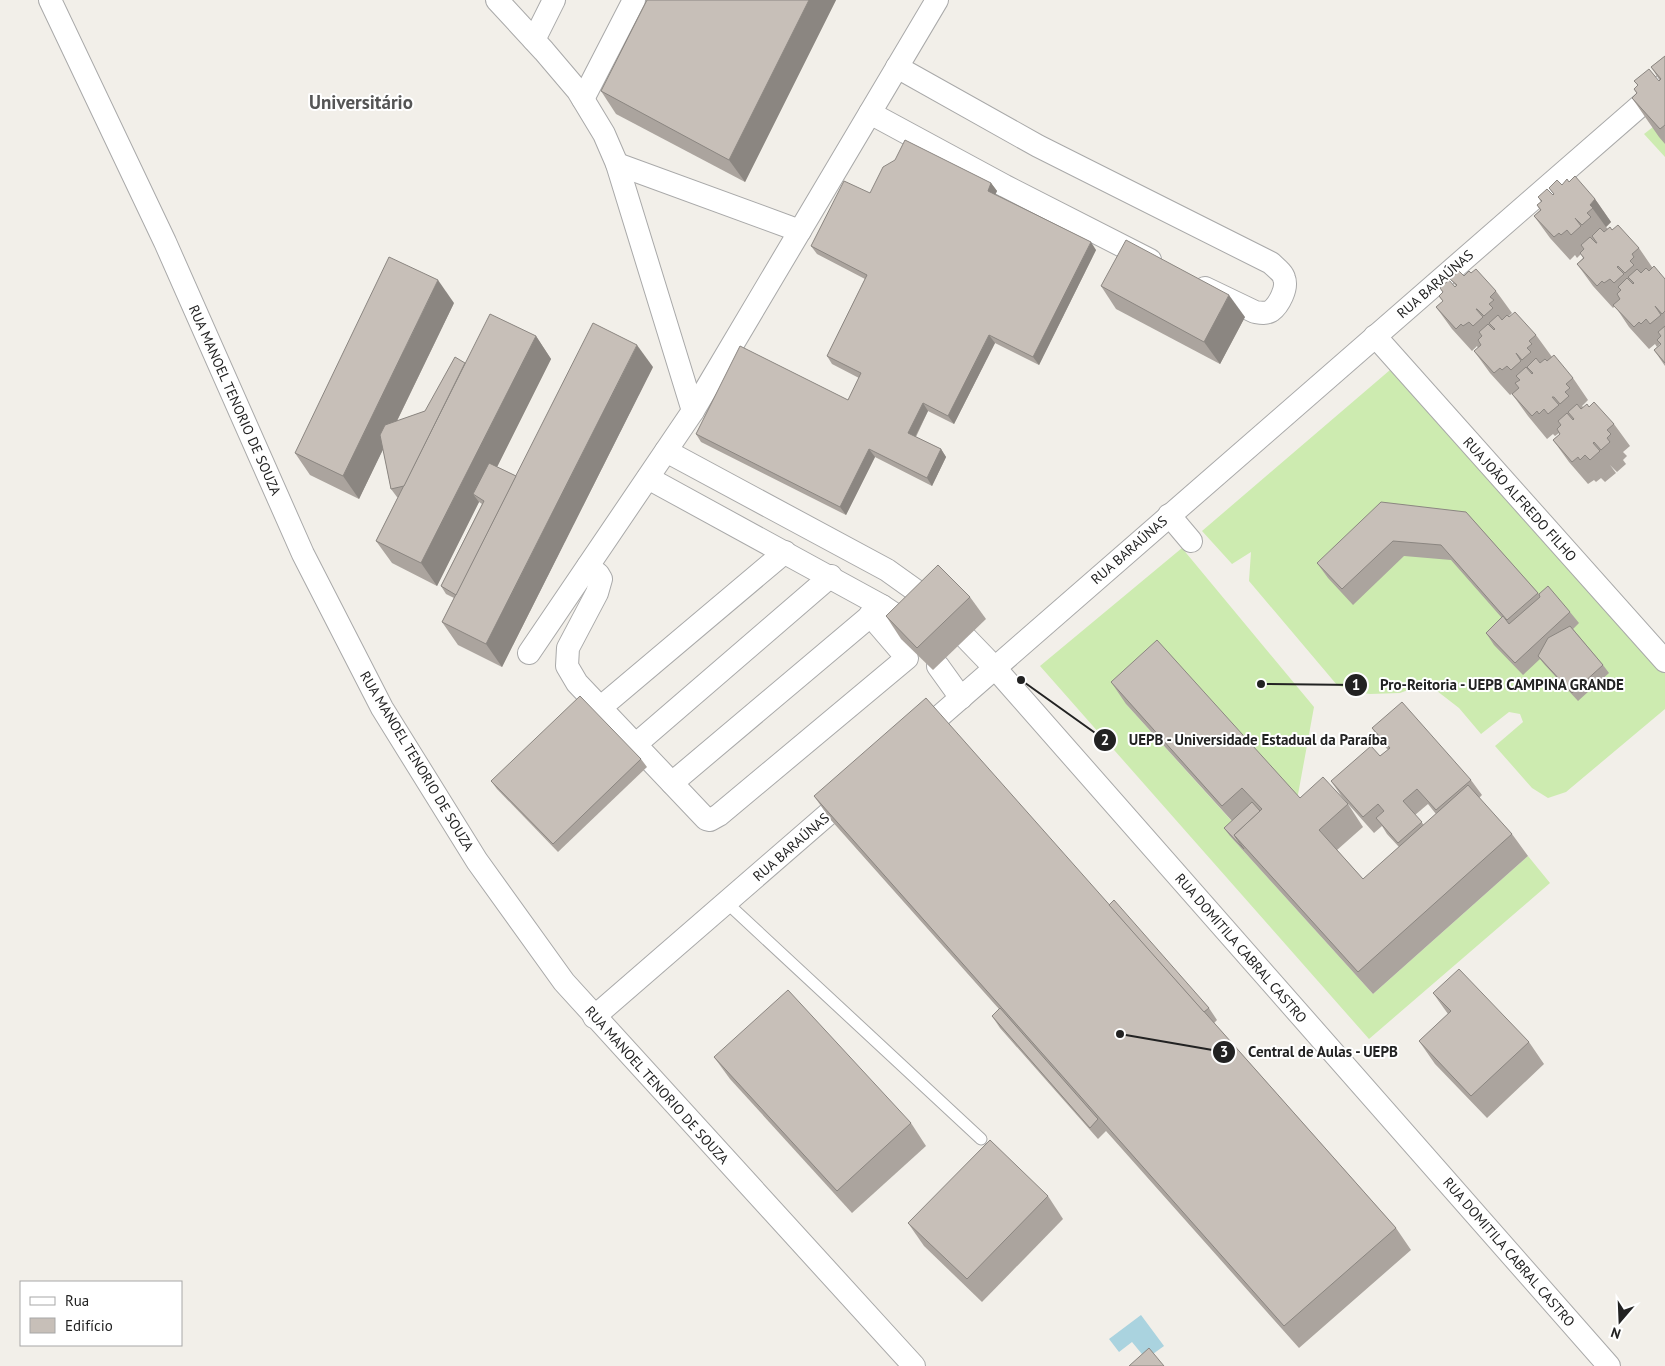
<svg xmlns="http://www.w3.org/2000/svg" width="1665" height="1366" viewBox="0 0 1665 1366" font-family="'PT Sans',sans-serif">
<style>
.grass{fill:#cdebb0}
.water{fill:#aad3df}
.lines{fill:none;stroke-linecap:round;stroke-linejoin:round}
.lane-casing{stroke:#a9a9a9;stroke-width:13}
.street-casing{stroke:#a9a9a9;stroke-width:24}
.lane{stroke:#fff;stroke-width:11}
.street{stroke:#fff;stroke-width:22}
.wall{fill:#aba49e;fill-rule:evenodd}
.shaded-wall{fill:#8b8681}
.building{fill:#c7bfb8;stroke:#8b8681}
.labels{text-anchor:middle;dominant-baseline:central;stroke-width:4;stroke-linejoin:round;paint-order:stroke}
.street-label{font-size:14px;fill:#222;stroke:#fff}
.district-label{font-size:19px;font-weight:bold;fill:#555;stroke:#fff}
.leader{fill:none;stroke:#222;stroke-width:2}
.callout-dot{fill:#222;stroke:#fff;stroke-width:2}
.mark-label{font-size:15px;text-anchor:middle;font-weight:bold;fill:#fff}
.callout-label{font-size:15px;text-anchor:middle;font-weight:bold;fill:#222;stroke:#fff;stroke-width:4;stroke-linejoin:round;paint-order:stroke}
</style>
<rect width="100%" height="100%" fill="#f2efe9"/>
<!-- grass -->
<g class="grass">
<polygon points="1662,120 1665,144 1665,157 1644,134"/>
<polygon points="1390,370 1665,672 1665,709 1566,792 1548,798 1532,788 1495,746 1523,722 1520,714 1509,712 1481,734 1459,708 1437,691 1408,690 1400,693 1370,694 1356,692 1337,685 1249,581 1251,552 1232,564 1202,531"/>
<polygon points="1182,548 1314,707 1297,800 1126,704 1238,828 1230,836 1373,994 1528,856 1550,883 1369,1039 1040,666"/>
</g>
<!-- water -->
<polygon class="water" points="1141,1315 1164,1346 1146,1359 1132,1342 1119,1352 1109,1339"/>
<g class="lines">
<defs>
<polyline id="lane" points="727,903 981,1139"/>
<g id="street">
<polyline points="50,0 165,242 303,554 382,708 477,861 564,982 914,1366"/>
<polyline points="497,0 544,51 578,91 604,134 617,164 693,411"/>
<polyline points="534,40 554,0"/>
<path d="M 897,67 L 1038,146 L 1271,263 C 1275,267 1283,273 1284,278 C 1288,288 1279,305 1271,311 C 1265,314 1261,313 1255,312 L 1205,288"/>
<polyline points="583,99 634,0"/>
<polyline points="870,113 1005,186 1150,260"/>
<polyline points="617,164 800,231"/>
<polyline points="1375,336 1665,661"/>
<polyline points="666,451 887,570 936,605"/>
<polyline points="648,478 882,606 894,614 909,631"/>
<polyline points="1169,515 1191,541"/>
<polyline points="588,566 598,574 601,579 597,593 568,648 567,666 577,683 706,819 710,820 719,815 907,658 870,615"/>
<polyline points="966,638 995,668 1609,1366"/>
<polyline points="529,653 693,411 937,0"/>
<polyline points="938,666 961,698"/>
<polyline points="600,708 785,552"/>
<polyline points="917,736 1665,84"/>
<polyline points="635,745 831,576"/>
<polyline points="672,783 882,606"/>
<polyline points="594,1017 850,795"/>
</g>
</defs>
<!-- lane casing -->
<use href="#lane" class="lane-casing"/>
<!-- street casing -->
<use href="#street" class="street-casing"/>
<!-- lane -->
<use href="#lane" class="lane"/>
<!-- street -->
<use href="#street" class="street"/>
</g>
<!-- wall -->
<g class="wall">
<polygon points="647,0 836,0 745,182 616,114 601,91"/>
<polygon points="1665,56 1665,144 1659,137 1632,98 1637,94 1634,89 1638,86 1634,81 1660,81 1651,67"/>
<polygon points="1569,182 1595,199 1611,222 1606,227 1608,229 1612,230 1639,248 1652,267 1665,279 1665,366 1654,350 1660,345 1660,344 1657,347 1655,344 1649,349 1629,327 1615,306 1613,308 1593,286 1577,264 1583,258 1581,254 1577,258 1575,255 1570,260 1550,238 1534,216 1540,210 1537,205 1541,202 1538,197 1554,195 1549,188 1562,185"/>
<polygon points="991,183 997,191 995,195 1096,250 1039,365 995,343 954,424 928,411 916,437 941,449 946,457 932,486 875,457 846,515 701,442 696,434 848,400 859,378 832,364 827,356 865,279 817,254 811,246 870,193"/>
<polygon points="1471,273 1496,291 1512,313 1509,316 1536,335 1552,357 1573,378 1588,400 1582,406 1583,407 1589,407 1614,424 1630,446 1623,452 1627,456 1623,460 1626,464 1617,472 1610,465 1616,473 1605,482 1601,478 1596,482 1594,480 1588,484 1569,462 1553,440 1560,434 1559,433 1555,436 1553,434 1547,439 1528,416 1512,394 1516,391 1510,395 1490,373 1474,351 1478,348 1477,346 1472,351 1452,329 1436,307 1443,301 1439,296 1443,293 1440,288 1456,286 1450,279"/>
<polygon points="1101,286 1245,317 1220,364 1116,309"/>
<polygon points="454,303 397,421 425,411 465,363 536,336 551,359 497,467 516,476 653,367 502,667 458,645 442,622 454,598 446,594 441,586 482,504 479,502 437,586 392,563 376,541 398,497 397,497 391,489 383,449 359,499 310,475 295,453"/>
<polygon points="1466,512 1539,594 1570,612 1579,623 1573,629 1603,665 1609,673 1578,701 1544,664 1540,659 1523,675 1494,645 1486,633 1502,618 1451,560 1404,556 1353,605 1328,578 1317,563"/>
<polygon points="970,597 986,619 933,670 901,639 886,616"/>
<path d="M 1111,682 L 1300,798 L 1348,804 L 1363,827 L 1337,850 L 1363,879 L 1399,847 L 1387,834 L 1382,826 L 1374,833 L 1342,797 L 1331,781 L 1380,756 L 1388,750 L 1383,744 L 1372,728 L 1471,780 L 1482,795 L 1479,798 L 1512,834 L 1528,856 L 1373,994 L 1230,836 L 1224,828 L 1232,821 L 1126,704 ZM 1428,804 L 1436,814 L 1424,825 L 1415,815 Z"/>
<polygon points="641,759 647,767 558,852 497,789 491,781"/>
<polygon points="814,796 1109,905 1209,1008 1217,1020 1214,1023 1396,1228 1411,1250 1299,1348 1106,1131 1098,1139 1000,1028 992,1016 999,1009 830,819"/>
<polygon points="1433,993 1529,1042 1544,1064 1487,1118 1435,1064 1419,1041 1448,1014"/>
<polygon points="714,1057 911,1123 926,1146 852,1213 730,1079"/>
<polygon points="1048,1196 1063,1219 982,1302 924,1246 908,1223"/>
</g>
<!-- shaded-wall -->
<g class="shaded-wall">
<polygon points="809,0 836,0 745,182 729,160"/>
<polygon points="991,183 997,191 993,199 988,191"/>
<polygon points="1595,199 1611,222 1606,227 1590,205"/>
<polygon points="1091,242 1096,250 1039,365 1033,357"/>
<polygon points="438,280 454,303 359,499 343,476"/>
<polygon points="1229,295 1245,317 1220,364 1204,342"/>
<polygon points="989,335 995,343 954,424 948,416"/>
<polygon points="536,336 551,359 481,499 473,494 479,502 437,586 421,563"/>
<polygon points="637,345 653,367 502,667 486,644"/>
<polygon points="923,403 928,411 913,441 908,433"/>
<polygon points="869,449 875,457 846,515 840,507"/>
<polygon points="941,449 946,457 932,486 927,478"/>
</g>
<!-- building -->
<g class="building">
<polygon points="647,0 809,0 729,160 601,91"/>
<polygon points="1665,56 1665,125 1660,129 1632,98 1637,93 1634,89 1638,85 1634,81 1649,69 1659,81 1661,79 1651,67"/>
<polygon points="905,140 991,183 988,191 1091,242 1033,357 989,335 948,416 923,403 908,433 941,449 927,478 869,449 840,507 696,434 740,346 848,400 861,373 827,356 867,275 811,246 844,181 870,193 883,167 895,160"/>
<polygon points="1575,176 1595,199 1590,205 1593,208 1587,213 1591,217 1582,225 1575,218 1581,226 1571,235 1567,230 1561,235 1559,233 1554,237 1534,216 1541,210 1537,205 1542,201 1538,197 1547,189 1553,195 1554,194 1549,188 1557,180 1562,185 1567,179 1569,182"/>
<polygon points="1618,225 1639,248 1632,254 1634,257 1630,261 1634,265 1625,273 1618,266 1617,267 1624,274 1614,283 1610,279 1604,283 1602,281 1597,286 1577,264 1584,258 1580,253 1584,249 1581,245 1590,237 1596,243 1597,243 1592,236 1600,228 1604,232 1610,227 1612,230"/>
<polygon points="1126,240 1229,295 1204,342 1101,286"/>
<polygon points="389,257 438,280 343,476 295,453"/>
<polygon points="1654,266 1665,279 1665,311 1662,314 1655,306 1661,315 1650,324 1646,319 1641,324 1639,322 1634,327 1613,305 1620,299 1617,294 1621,290 1618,287 1627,278 1633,284 1634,283 1628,277 1637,269 1641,273 1646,268 1649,271"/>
<polygon points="1476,269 1496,291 1490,297 1494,300 1489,304 1493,308 1484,316 1477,309 1476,309 1483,317 1473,326 1469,322 1463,326 1461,324 1456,329 1436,307 1443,301 1439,296 1443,292 1440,288 1449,280 1455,287 1457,285 1450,279 1459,271 1464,276 1469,271 1471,273"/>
<polygon points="1515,312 1536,335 1529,341 1532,344 1527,348 1531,352 1522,360 1516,353 1521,361 1511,370 1507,366 1502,370 1500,368 1494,373 1474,351 1481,345 1478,340 1482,336 1479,332 1488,324 1494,330 1495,329 1489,323 1498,315 1502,320 1507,315 1509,317"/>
<polygon points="490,314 536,336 421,563 376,541"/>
<polygon points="593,323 637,345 486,644 442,622"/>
<polygon points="1665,326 1665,363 1654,350 1661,344 1657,340 1661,336 1658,332"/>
<polygon points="1554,355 1573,378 1566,384 1570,388 1565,392 1569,396 1560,404 1554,397 1552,397 1559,405 1548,414 1544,409 1539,414 1537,411 1532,416 1512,394 1519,388 1515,383 1520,380 1516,376 1526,367 1532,374 1533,373 1527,367 1536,358 1540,363 1545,359 1547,361"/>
<polygon points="455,357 465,363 404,486 391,489 380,435 385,425 425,411"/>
<polygon points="1594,402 1614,424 1607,430 1611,434 1607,438 1610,442 1601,450 1594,442 1593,443 1600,451 1590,460 1585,455 1580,460 1578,457 1572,462 1553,440 1560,434 1557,429 1561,425 1558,421 1567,413 1573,420 1574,419 1568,412 1577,404 1581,409 1587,404 1589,407"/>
<polygon points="489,463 516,476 456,595 441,586 484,501 473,494"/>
<polygon points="1381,502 1466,512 1538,593 1507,620 1441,545 1393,541 1342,589 1317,563"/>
<polygon points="938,565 970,597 917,648 886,616"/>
<polygon points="1548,586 1570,612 1515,663 1486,633 1503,616 1509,624 1540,597 1539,594"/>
<polygon points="1570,626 1603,665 1572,693 1538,656 1548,638"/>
<polygon points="1157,640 1300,798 1323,777 1348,804 1319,830 1363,879 1468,785 1512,834 1358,972 1234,835 1262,809 1242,788 1222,806 1111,682"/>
<polygon points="580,696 641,759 553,844 491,781"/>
<polygon points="926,698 1396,1228 1284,1326 814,796"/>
<polygon points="1402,702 1471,780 1436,810 1417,789 1403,801 1422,822 1398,843 1376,818 1384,811 1378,804 1363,817 1331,781 1371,746 1380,756 1390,748 1372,728"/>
<polygon points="1252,802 1260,811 1234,835 1244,849 1224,828"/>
<polygon points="1114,900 1209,1008 1204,1012 1109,905"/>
<polygon points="1459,969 1529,1042 1471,1096 1419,1041 1451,1011 1433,993"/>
<polygon points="788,990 911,1123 837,1191 714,1057"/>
<polygon points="1000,1008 1098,1119 1090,1128 992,1016"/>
<polygon points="990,1140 1048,1196 967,1279 908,1223"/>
<polygon points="1149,1348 1164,1366 1129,1366"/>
</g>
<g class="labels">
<!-- street labels -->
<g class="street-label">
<text transform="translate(1435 284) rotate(-41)">RUA BARAÚNAS</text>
<text transform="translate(235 400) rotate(66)">RUA MANOEL TENORIO DE SOUZA</text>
<text transform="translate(1520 499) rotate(48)">RUA JOÃO ALFREDO FILHO</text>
<text transform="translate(1129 550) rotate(-41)">RUA BARAÚNAS</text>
<text transform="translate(417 761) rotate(59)">RUA MANOEL TENORIO DE SOUZA</text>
<text transform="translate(791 847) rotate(-41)">RUA BARAÚNAS</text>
<text transform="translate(1241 948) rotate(49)">RUA DOMITILA CABRAL CASTRO</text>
<text transform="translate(657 1085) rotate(48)">RUA MANOEL TENORIO DE SOUZA</text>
<text transform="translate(1509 1252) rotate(49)">RUA DOMITILA CABRAL CASTRO</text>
</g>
<!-- district labels -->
<g class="district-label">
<text x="361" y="102">Universitário</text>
</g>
</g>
<!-- callouts -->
<path class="leader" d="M1261 684L1356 685M1021 680L1105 740M1120 1034L1224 1052"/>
<g class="callout-dot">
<circle cx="1261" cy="684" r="5"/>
<circle cx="1021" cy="680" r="5"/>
<circle cx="1120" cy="1034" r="5"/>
<circle cx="1356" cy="685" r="12"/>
<circle cx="1105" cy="740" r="12"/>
<circle cx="1224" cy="1052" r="12"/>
</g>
<g class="mark-label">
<text x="1356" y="690">1</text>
<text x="1105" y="745">2</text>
<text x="1224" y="1057">3</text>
</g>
<g class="callout-label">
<text x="1502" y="690">Pro-Reitoria - UEPB CAMPINA GRANDE</text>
<text x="1258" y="745">UEPB - Universidade Estadual da Paraíba</text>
<text x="1323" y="1057">Central de Aulas - UEPB</text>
</g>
<!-- legend -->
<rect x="20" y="1281" width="162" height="65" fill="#ffffff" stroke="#a7a7a7"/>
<rect x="30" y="1297" width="25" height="8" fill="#ffffff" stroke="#a7a7a7"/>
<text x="65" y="1306" font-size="15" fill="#222222">Rua</text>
<rect x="30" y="1318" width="25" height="15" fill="#c7bfb8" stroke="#a7a7a7"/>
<text x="65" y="1331" font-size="15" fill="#222222">Edifício</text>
<!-- north arrow -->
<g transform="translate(1620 1321) rotate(199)" stroke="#ffffff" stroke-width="4" paint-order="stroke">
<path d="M0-4L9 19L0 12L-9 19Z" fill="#222222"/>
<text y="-8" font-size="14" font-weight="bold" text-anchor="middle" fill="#222222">N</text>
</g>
</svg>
